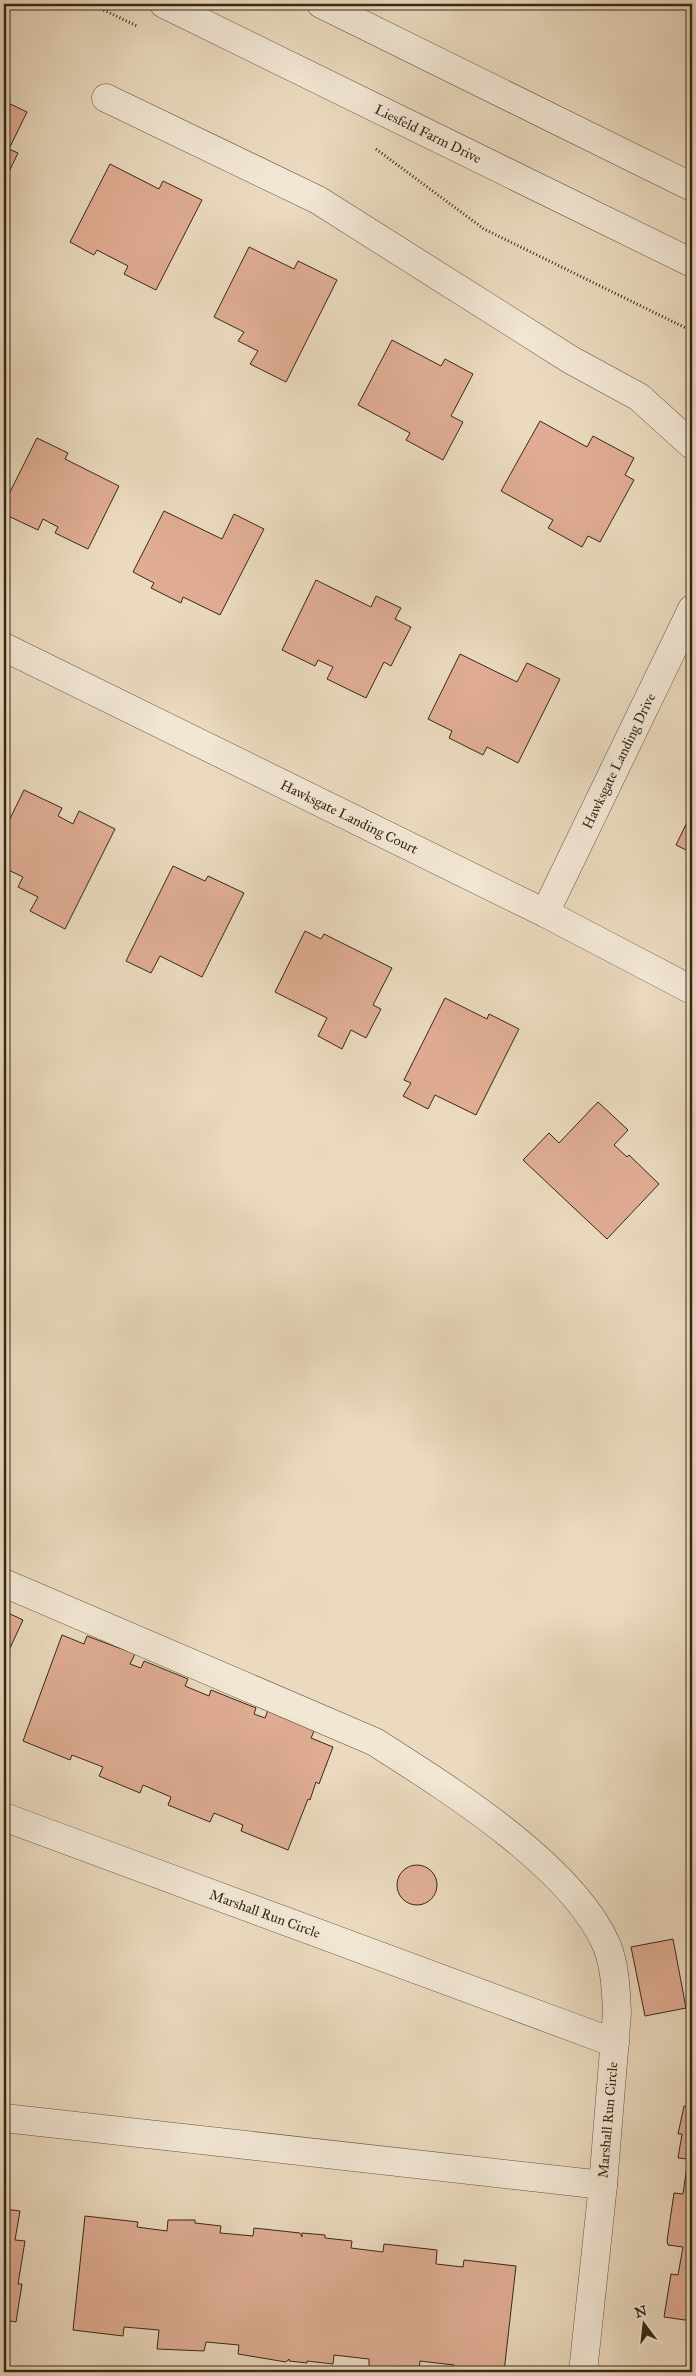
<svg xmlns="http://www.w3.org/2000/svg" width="696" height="2376" viewBox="0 0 696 2376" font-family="'IM FELL Great Primer',serif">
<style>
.building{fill:#e0ad94;stroke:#372916}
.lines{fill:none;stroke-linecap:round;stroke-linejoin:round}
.minor-casing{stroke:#645540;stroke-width:29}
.path{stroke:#372916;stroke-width:3;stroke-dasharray:1 2.5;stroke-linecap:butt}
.minor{stroke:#f2e7d5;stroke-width:28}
.labels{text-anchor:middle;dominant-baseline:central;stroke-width:4;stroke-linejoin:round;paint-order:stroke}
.street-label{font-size:14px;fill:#372916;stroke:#f2e7d5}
</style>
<rect width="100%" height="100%" fill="#ebdabf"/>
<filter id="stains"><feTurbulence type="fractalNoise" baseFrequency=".004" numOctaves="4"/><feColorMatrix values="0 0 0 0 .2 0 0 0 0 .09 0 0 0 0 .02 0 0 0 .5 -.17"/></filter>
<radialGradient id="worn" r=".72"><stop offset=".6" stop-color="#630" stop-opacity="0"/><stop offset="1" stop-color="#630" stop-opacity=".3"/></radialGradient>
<!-- building -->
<g class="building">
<polygon points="4,101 27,112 9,149 18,153 4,182"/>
<polygon points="110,164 159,189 163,181 202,200 156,290 124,274 128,266 97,250 94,255 70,242"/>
<polygon points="249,247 294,269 298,261 337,280 286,382 250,364 258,351 238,341 244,332 214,317"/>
<polygon points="392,340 441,366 445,359 473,374 451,416 463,422 443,460 406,440 410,433 358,405"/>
<polygon points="540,421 587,447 593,436 634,458 625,475 634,480 600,542 588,536 582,547 548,528 553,520 501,491"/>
<polygon points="37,438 68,453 65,459 119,486 88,549 55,533 58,527 43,519 38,530 4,514 4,504"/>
<polygon points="164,511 222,539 234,514 264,529 220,615 183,597 181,603 151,588 154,583 133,572"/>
<polygon points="316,580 371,607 376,596 401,608 395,619 411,627 391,666 384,662 366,698 327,679 333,667 318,660 315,666 282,650"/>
<polygon points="460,654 517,682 527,663 560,679 518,763 487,747 483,755 449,738 452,731 428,719"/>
<polygon points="24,790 62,808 58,816 73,824 79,811 115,829 65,929 30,911 38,897 18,887 23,877 4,868 4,831"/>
<polygon points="692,812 692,853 676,845"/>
<polygon points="173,866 205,881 208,876 244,893 202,977 160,956 151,973 126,961"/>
<polygon points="305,931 321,939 324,934 392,968 373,1005 381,1009 366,1038 351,1030 342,1049 318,1036 327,1018 275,992"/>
<polygon points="445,998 487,1019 489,1014 519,1029 476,1115 435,1095 428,1109 403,1096 411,1083 404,1080"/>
<polygon points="598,1102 628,1130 614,1145 627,1157 629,1155 659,1184 607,1239 523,1160 549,1133 559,1143"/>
<polygon points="4,1611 23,1620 4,1661"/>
<polygon points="62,1635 84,1644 87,1636 135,1654 130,1664 141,1668 144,1661 188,1679 185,1686 209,1696 211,1690 256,1708 254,1714 265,1718 268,1710 315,1729 311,1738 333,1747 319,1784 316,1782 310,1800 308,1799 288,1850 241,1831 243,1825 214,1813 210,1822 168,1805 171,1797 143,1785 140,1793 99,1776 103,1767 72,1755 70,1760 23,1741"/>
<circle cx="417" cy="1885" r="20"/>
<polygon points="673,1939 686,2008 645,2016 631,1947"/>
<polygon points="692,2060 692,2080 689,2079"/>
<polygon points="684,2106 692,2108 692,2321 664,2317 671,2274 678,2275 683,2247 668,2245 667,2241 674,2193 683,2194 688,2159 678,2158 682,2134 678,2134"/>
<polygon points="4,2209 20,2211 15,2240 25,2241 18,2284 22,2284 16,2322 4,2320"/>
<polygon points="85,2216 138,2222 137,2227 167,2231 168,2220 195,2220 195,2223 221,2226 220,2233 253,2236 254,2228 300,2233 302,2237 302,2233 325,2235 325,2238 352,2241 351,2248 383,2252 384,2244 437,2250 436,2264 463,2267 464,2260 516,2266 504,2372 453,2372 454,2365 420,2361 419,2372 394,2372 369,2368 369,2359 334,2355 333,2364 307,2361 307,2363 289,2361 289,2359 286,2362 238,2354 239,2345 206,2342 204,2351 157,2349 159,2330 124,2327 123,2336 73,2330"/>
</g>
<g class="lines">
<defs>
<g id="minor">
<polyline points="164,4 692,263"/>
<polyline points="321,4 692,187"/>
<polyline points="106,98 318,200 571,360 639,397 692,445"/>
<polyline points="4,647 545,913 692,990"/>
<polyline points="545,913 692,609"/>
<path d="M 4,1583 L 375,1742 C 447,1788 573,1866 607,1946 C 615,1966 616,1991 617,2013 L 603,2185 L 583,2372"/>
<polyline points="4,1817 615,2043"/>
<polyline points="4,2118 603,2185"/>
</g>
</defs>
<!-- minor casing -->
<use href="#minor" class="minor-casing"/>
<!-- path -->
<g class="path">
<polyline points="91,4 137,26"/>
<polyline points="376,149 484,229 692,331"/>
</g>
<!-- minor -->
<use href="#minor" class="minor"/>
</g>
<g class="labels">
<!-- street labels -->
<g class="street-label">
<text transform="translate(428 134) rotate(26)">Liesfeld Farm Drive</text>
<text transform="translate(619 761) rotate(-64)">Hawksgate Landing Drive</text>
<text transform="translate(349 817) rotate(26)">Hawksgate Landing Court</text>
<text transform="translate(265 1914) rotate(20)">Marshall Run Circle</text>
<text transform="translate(608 2120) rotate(-85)">Marshall Run Circle</text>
</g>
</g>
<!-- margin -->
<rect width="696" height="2376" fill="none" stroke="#ebdabf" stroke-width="20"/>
<rect x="5" y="5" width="686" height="2366" fill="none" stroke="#372916" stroke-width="2.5"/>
<rect x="10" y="10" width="676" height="2356" fill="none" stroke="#372916"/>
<!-- north arrow -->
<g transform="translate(644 2324) rotate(345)" stroke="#f2e7d5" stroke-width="4" paint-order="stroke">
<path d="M0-4L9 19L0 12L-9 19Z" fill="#372916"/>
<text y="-8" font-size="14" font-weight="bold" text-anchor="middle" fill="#372916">N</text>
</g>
<rect width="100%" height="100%" filter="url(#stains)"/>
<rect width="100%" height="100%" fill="url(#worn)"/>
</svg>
